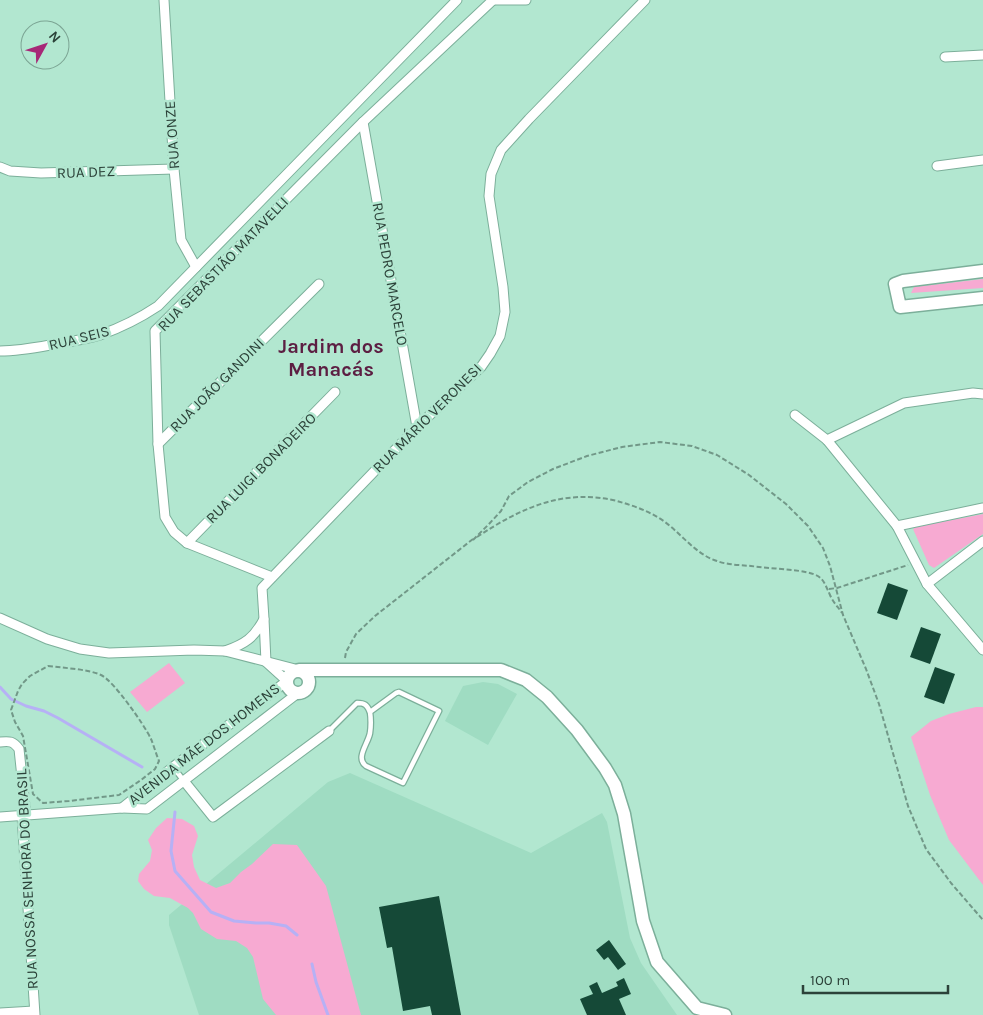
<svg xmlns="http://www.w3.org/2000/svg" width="983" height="1015" viewBox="0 0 983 1015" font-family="Karla,sans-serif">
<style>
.built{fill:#9fdcc2}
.green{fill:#f7aad2}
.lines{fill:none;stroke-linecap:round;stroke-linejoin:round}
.stream{stroke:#b6b1f5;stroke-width:3}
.building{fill:#154937}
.lane-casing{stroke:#7caf9a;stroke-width:7}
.street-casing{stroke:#7caf9a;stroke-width:11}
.secondary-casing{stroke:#7caf9a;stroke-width:15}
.path{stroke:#729888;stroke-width:2;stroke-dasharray:5 2.5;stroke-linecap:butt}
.lane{stroke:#fff;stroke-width:4.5}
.street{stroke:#fff;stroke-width:9}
.secondary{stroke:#fff;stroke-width:12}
.labels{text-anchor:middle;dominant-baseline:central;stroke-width:5;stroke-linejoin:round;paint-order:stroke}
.street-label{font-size:15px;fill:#2c4239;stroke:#b2e7d0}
.district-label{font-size:20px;font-weight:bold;fill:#5c1e42;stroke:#b2e7d0}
</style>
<rect width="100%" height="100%" fill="#b2e7d0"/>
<!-- built -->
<g class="built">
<polygon points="483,682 498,684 517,694 488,745 445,721 463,686"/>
<polygon points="350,773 531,853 602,813 607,822 630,938 641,963 677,1015 199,1015 169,925 169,915 328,782"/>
</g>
<!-- green -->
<g class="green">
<polygon points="983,279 983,288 911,293 914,287"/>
<polygon points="983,514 983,534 934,568 929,565 913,529 916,527"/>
<polygon points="169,663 185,683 147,712 130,692"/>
<polygon points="976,707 983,707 983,885 949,840 930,795 911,737 931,721 949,714"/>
<polygon points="167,818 182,819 194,826 198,836 192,855 194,867 200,880 216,888 230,883 241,872 252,864 273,844 297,845 326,886 361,1015 276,1015 263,999 253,957 247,948 236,941 217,939 201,929 193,913 188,908 170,898 154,896 144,889 138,881 139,874 150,861 152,850 148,840 156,828"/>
</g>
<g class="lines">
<!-- stream -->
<g class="stream">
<polyline points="0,687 11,699 26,706 44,711 58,718 142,767"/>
<polyline points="175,812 171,851 175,871 211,912 234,921 256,923 269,923 286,926 297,935"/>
<polyline points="312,964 316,982 328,1015"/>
</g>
</g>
<!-- building -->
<g class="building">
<polygon points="888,583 908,590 897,620 877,613"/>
<polygon points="921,627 941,634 930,664 910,657"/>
<polygon points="935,667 955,674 944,704 924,697"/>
<polygon points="439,896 461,1015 432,1015 430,1006 403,1011 392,947 387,948 379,907"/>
<polygon points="609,940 626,964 618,970 608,957 604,960 596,950"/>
<polygon points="624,978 631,994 619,999 626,1015 587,1015 580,999 593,994 589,986 597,982 602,993 618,986 616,982"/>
</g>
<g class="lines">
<defs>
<g id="lane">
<path d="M 399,692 L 439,711 L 403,783 L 366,766 C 355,758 368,744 370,733 C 371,726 371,719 370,712 L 396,693 Z"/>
<path d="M 329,731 L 357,703 C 365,703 367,705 370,712"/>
<polyline points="173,767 184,781"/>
</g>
<g id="street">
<polyline points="164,0 174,169 181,240 196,267"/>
<polyline points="493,0 526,0"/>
<polyline points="945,57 983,55"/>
<polyline points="363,122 417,427"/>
<polyline points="937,166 983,160"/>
<polyline points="0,167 10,171 41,173 174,169"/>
<path d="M 0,351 C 17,351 34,348 50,345 C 67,342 84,340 100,335 C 120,328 140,318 158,306 L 457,0"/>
<polyline points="795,415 827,440 897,526 927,584 983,650"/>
<polyline points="827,440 904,403 973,393 983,394"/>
<polyline points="158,444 319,284"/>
<polyline points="897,526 983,508"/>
<polyline points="187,543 335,392"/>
<polyline points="272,577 187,543 174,532 165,517 158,444 155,331 363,122 493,0"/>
<polyline points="927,584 983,541"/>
<polyline points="0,618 47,639 80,649 109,653 194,650 225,651 299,670"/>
<polyline points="264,619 262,588 417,427 481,367 490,354 500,336 505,312 503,287 489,196 491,174 501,150 529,119 645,0"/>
<path d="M 225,651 C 245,644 254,638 264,619 L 266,662 L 287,681 L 173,767 L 122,808 L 147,809 L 298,693"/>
<path d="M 0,742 C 10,741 13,741 19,749 L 25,806 L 22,816 L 35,1015"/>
<polyline points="184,781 213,817 329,731"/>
<polyline points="0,817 122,808"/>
<polyline points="0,1013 34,1011"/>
</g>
<g id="secondary">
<polyline points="983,271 903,281 895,284 900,307 983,298"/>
<polyline points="299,670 501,670 526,680 547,697 577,730 605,768 615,785 624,814 643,921 657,962 697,1008 725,1015"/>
<circle cx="298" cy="682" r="11"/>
</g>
</defs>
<!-- lane casing -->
<use href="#lane" class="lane-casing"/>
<!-- street casing -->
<use href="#street" class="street-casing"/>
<!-- secondary casing -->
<use href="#secondary" class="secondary-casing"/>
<!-- path -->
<g class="path">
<path d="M 477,537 C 521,508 563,488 617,501 C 631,505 646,510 659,518 C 679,530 694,554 717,561 C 728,565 740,565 751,566 C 767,568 784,569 800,571 C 822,575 822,577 830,595 C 833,602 838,607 842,613"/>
<polyline points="473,540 489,524 501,511 509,496 528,482 553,469 587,456 622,447 660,442 692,446 717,455 749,475 786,504 808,526 823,548 830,566 843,615 866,669 879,704 908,806 926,849 951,883 983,920"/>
<polyline points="829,589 837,588 908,565"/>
<polyline points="345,658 346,652 356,634 375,616 473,539"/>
<path d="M 48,666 C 63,668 88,669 101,675 C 114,681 145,726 151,739 C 154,746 156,754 159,761 L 155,769 L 141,780 L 119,795 L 69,801 L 43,803 L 33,794 L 23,736 L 15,722 L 11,710 L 18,691 L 22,684 L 30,676 Z"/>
</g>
<!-- lane -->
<use href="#lane" class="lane"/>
<!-- street -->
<use href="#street" class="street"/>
<!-- secondary -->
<use href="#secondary" class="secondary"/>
</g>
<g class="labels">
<!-- street labels -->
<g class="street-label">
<text transform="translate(172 135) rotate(-94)">RUA ONZE</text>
<text transform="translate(86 172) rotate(-2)">RUA DEZ</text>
<text transform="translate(223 264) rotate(-46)">RUA SEBASTIÃO MATAVELLI</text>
<text transform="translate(390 274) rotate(80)">RUA PEDRO MARCELO</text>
<text transform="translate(79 338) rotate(-14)">RUA SEIS</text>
<text transform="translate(217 385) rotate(-45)">RUA JOÃO GANDINI</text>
<text transform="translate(427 418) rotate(-45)">RUA MÁRIO VERONESI</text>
<text transform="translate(261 468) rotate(-45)">RUA LUIGI BONADEIRO</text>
<text transform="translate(204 744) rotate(-38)">AVENIDA MÃE DOS HOMENS</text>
<text transform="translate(27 879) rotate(-93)">RUA NOSSA SENHORA DO BRASIL</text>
</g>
<!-- district labels -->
<g class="district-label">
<text x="331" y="346">Jardim dos<tspan x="331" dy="23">Manacás</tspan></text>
</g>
</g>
<!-- north arrow -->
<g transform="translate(45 45) rotate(50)"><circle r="24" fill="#b2e7d0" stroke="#7ca594"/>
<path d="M0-4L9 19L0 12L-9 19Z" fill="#a72777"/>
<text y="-8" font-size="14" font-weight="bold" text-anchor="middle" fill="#2c4239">N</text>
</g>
<!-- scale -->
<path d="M803 985v8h145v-8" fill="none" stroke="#2c4239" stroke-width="2.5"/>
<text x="810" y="985" font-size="15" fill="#2c4239" stroke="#b2e7d0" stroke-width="4" paint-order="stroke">100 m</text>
</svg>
